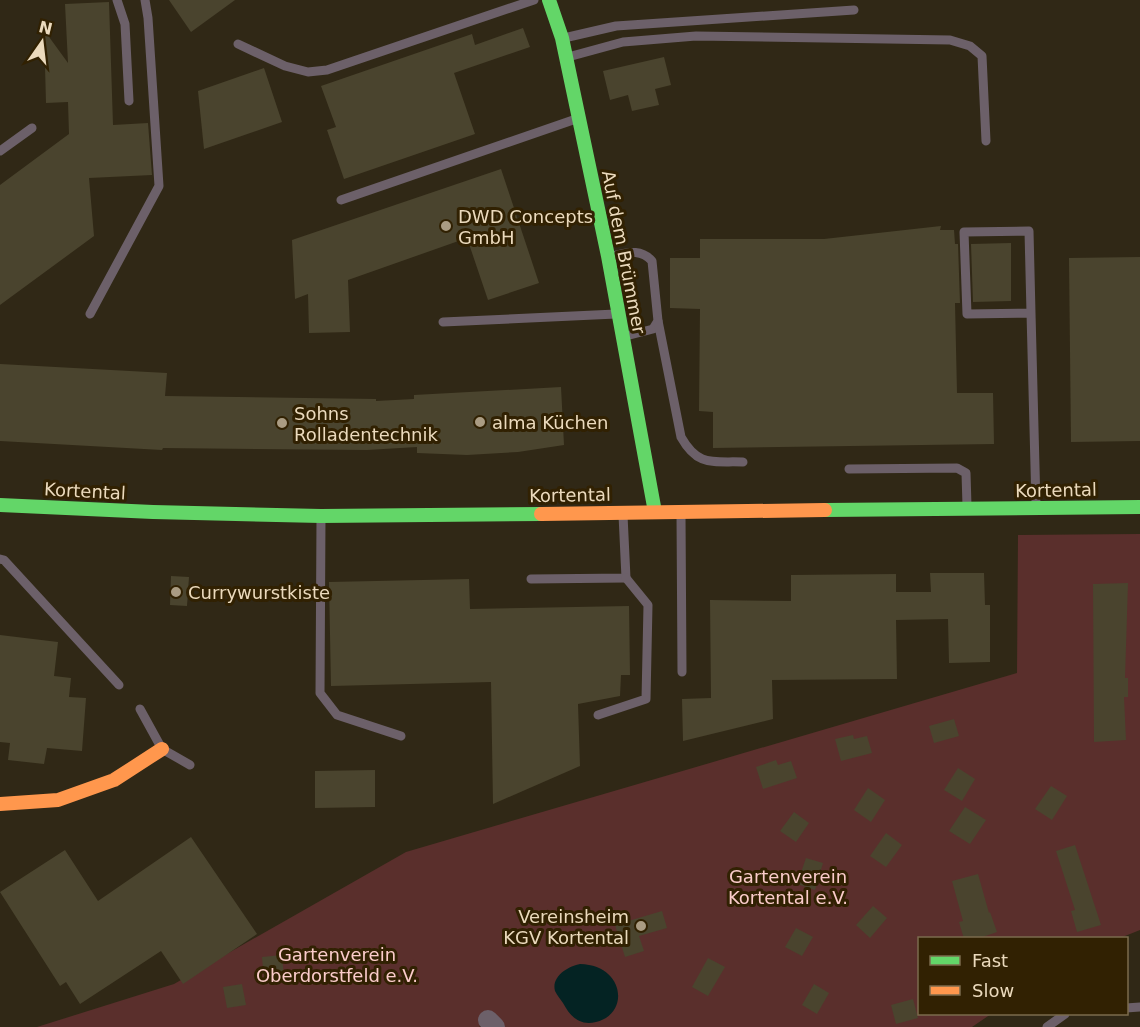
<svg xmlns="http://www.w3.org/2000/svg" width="1140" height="1027" viewBox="0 0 1140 1027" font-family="'DejaVu Sans',sans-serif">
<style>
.green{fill:#5a2f2c}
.water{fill:#042323}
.building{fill:#4a442e}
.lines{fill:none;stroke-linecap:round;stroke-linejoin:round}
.lane{stroke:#6c6069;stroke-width:9}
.street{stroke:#6c6069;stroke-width:20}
.fast{stroke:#63d668;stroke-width:14}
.slow{stroke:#ff974d;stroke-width:14}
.poi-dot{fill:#aa9c83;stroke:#312102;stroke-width:2}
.labels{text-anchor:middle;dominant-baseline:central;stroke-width:6;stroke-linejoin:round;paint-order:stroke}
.poi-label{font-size:18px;fill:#ebdabd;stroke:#312102;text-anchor:start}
.street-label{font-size:18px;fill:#ebdabd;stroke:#312102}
.park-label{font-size:18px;fill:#fbcccb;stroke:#312102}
</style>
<rect width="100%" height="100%" fill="#302816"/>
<!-- green -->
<polygon class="green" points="1140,534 1140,930 1120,938 920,938 920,1014 991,1014 972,1027 495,1027 488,1020 479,1027 37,1027 174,984 406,852 1017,673 1018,535"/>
<!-- water -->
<path class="water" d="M 580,964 C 625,965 630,1014 596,1022 C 579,1026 570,1016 563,1003 C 561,1000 557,995 555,991 C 551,976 569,966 580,964 Z"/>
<!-- building -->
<g class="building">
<polygon points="169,0 235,0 191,32"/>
<polygon points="109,2 113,125 148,123 152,175 89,178 94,236 0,305 0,185 69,134 68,102 46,103 44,30 68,63 65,4"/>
<polygon points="523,28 530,47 454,73 475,134 344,179 327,130 336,127 321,86 472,34 475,45"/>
<polygon points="664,57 671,85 655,89 659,105 632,111 628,95 610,100 603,71"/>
<polygon points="264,68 282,122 204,149 198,91"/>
<polygon points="501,169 539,283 488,300 467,238 348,280 350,332 309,333 308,294 295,299 292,240"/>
<polygon points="941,226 940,230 954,230 955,244 958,244 960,303 955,303 957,393 993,393 994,444 713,448 713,412 699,411 700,309 670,308 670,258 700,258 700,239 824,239"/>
<polygon points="1011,243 1011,301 973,302 971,244"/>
<polygon points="1140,257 1140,441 1071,442 1069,258"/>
<polygon points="0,364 167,373 165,396 376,399 376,401 414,399 414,395 561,387 564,445 518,452 467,455 417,453 417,447 367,450 163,448 162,450 0,441"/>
<polygon points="930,573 984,573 985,605 990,605 990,662 949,663 948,619 896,620 897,679 772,680 773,719 683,741 682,699 711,698 710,600 791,601 791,575 896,574 896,592 931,592"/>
<polygon points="171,576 189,577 187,606 170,605"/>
<polygon points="469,579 470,609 629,606 630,675 621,675 620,696 578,704 580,766 493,804 491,682 331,686 329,582"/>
<polygon points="1128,583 1125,678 1128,678 1128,697 1124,697 1126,740 1094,742 1093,584"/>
<polygon points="0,635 58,642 54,676 71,678 69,697 86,698 82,751 47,748 44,764 8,760 10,743 0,742"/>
<polygon points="954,719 959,736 934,743 929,726"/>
<polygon points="853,735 854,739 867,736 872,753 841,761 835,739"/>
<polygon points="776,760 778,765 791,761 797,778 763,789 756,767"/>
<polygon points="958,768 975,779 962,801 944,790"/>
<polygon points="375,770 375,807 315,808 315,771"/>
<polygon points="1051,786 1067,796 1052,820 1035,809"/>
<polygon points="868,788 885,800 871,822 854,810"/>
<polygon points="965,807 986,820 970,844 949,831"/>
<polygon points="794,812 809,823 796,842 780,831"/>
<polygon points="886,833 902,845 886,867 870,856"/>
<polygon points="191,837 257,934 183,984 161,951 80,1004 66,982 60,986 0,892 65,850 98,901"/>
<polygon points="1075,845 1101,925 1077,932 1071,911 1075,910 1056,851"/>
<polygon points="806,858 823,863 815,890 797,884"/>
<polygon points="978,874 989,913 990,912 997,932 977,939 964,939 959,922 963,921 952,881"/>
<polygon points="873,906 887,918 870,938 856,925"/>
<polygon points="662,911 667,928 639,936 644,951 625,957 615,925"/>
<polygon points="796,928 813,937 802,956 785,947"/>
<polygon points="282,955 284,978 264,980 262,957"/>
<polygon points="708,958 725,967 708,996 692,987"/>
<polygon points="242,984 246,1005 227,1008 223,987"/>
<polygon points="814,984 829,993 817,1014 802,1005"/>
<polygon points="913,999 918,1018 896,1024 891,1005"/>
</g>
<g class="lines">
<!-- lane -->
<g class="lane">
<polyline points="117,0 125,24 129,101"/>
<polyline points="564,38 616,26 854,10"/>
<polyline points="238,44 285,66 308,72 327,70 534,0"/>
<polyline points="568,57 623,42 696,36 950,40 970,46 982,56 986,141"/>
<polyline points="0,151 32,128"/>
<polyline points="341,200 576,119"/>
<path d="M 611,256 C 627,253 640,248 652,261 L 658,321 L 653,329 L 626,336"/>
<polyline points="1031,313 1029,231 964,232 967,314 1031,313 1036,505"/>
<polyline points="90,314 159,186 148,18 145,0"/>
<path d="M 658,321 L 681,437 C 698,467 712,461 743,462"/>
<polyline points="443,322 616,314"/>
<polyline points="849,469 957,468 966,473 967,506"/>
<polyline points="681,514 682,672"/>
<polyline points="321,518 320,693 337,715 401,736"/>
<polyline points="0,559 4,560 119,685"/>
<polyline points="531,579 626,578 623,515"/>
<polyline points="140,709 162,749 190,765"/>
<polyline points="598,715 646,699 648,605 626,578"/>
<polyline points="1126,1008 1140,1007"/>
<polyline points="1047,1027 1065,1014"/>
</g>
<!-- street -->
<polyline class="street" points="488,1020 495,1027"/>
<!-- fast -->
<g class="fast">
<polyline points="549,0 562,38 608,256 655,512"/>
<polyline points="0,505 153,512 321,516 541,514"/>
<polyline points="825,510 1140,507"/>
</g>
<!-- slow -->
<g class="slow">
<polyline points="541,514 825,510"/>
<polyline points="0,804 58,800 114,780 162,749"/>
</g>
</g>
<!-- markers -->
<g class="poi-dot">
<circle cx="446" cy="226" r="6"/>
<circle cx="480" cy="422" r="6"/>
<circle cx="282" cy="423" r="6"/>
<circle cx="176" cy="592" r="6"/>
<circle cx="641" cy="926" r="6"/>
</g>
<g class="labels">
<!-- poi labels -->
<g class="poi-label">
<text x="458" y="216">DWD Concepts<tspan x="458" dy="21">GmbH</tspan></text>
<text x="294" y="413">Sohns<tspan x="294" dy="21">Rolladentechnik</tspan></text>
<text x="492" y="422">alma Küchen</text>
<text x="188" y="592">Currywurstkiste</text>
<text x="629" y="916" text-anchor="end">Vereinsheim<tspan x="629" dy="21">KGV Kortental</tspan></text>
</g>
<!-- street labels -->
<g class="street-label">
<text transform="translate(624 252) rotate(79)">Auf dem Brümmer</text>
<text transform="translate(1056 490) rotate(-1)">Kortental</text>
<text transform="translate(85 491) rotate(3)">Kortental</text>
<text transform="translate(570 495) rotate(-1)">Kortental</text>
</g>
<!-- park labels -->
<g class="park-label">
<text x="788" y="876">Gartenverein<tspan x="788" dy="21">Kortental e.V.</tspan></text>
<text x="337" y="954">Gartenverein<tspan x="337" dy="21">Oberdorstfeld e.V.</tspan></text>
</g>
</g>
<!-- legend -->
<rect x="918" y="937" width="210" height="78" fill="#312102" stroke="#7b6b4d" stroke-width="1.5"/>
<rect x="930" y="956" width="30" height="9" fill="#63d668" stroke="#7b6b4d" stroke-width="1.5"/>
<text x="972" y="967" font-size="18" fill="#ebdabd">Fast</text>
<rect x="930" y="986" width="30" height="9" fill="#ff974d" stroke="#7b6b4d" stroke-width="1.5"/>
<text x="972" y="997" font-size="18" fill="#ebdabd">Slow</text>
<!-- north arrow -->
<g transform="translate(42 42) rotate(14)" stroke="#312102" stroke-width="4.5" paint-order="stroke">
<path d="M0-4.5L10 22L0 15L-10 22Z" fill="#ebdabd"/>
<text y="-9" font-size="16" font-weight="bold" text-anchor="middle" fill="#ebdabd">N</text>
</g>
</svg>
